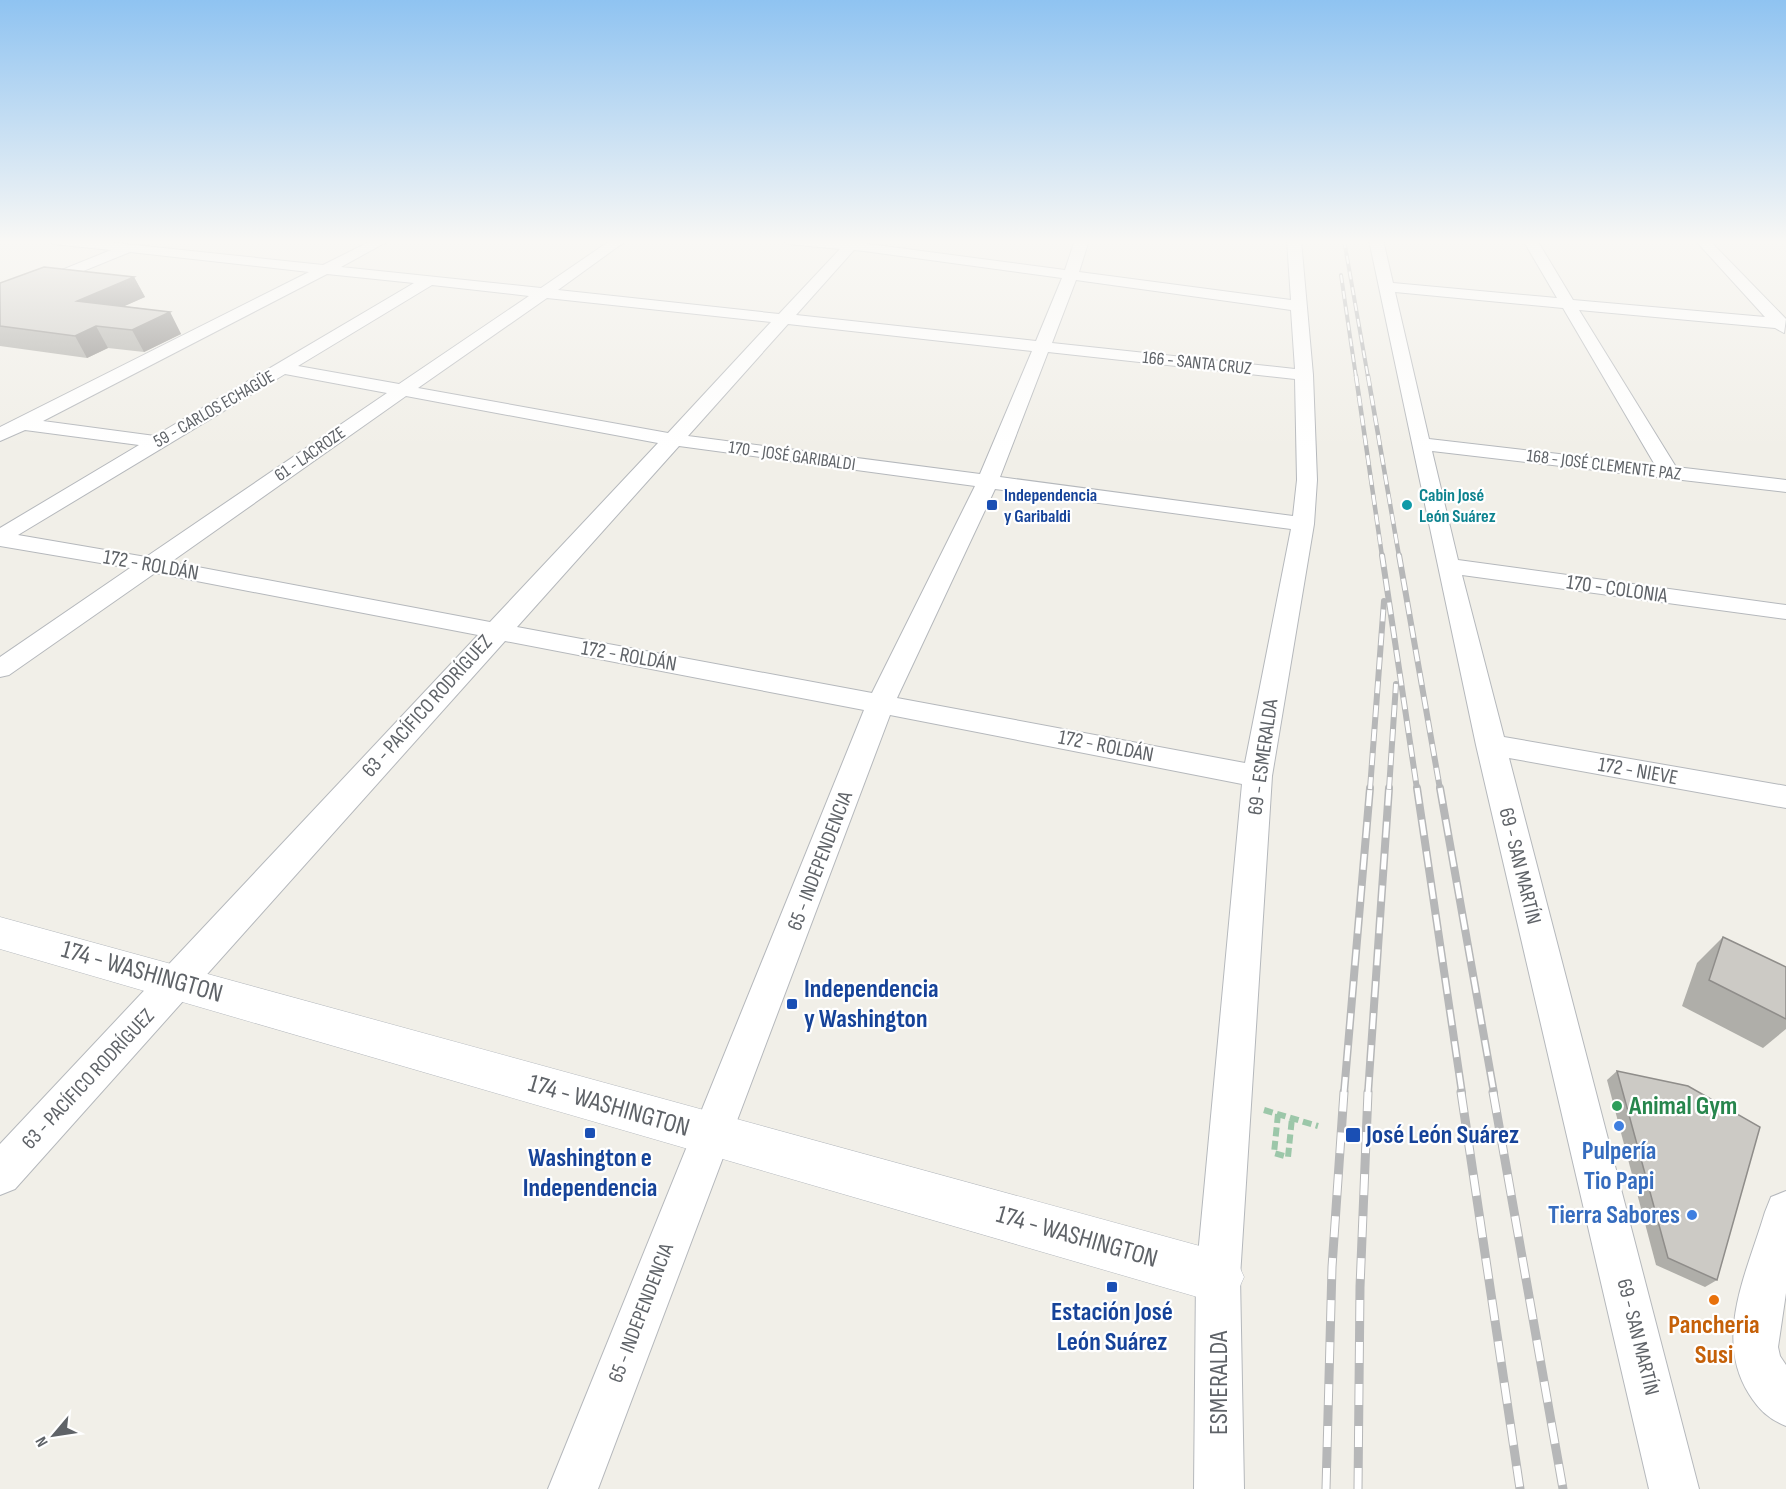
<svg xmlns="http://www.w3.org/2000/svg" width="1786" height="1489" viewBox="0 0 1786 1489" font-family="'Sofia Sans Condensed',sans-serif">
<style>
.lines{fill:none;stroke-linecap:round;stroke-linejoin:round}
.street-casing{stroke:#b5b8bc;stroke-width:2}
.secondary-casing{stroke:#b6babf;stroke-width:1}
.path{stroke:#9cc7a9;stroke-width:6;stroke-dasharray:9 4.5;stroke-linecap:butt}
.street{fill:#fff;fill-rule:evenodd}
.secondary{fill:#fff;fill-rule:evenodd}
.rail-far4-casing{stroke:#b6b7b8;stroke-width:4}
.rail-far3-casing{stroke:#b6b7b8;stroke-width:4.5}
.rail-far2-casing{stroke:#b6b7b8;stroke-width:6}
.rail-far1-casing{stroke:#b6b7b8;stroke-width:8}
.rail-casing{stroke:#b6b7b8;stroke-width:9}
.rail-far4{stroke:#fff;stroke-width:2;stroke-dasharray:8;stroke-linecap:butt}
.rail-far3{stroke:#fff;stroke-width:3;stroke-dasharray:10;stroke-linecap:butt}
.rail-far2{stroke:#fff;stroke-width:4;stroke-dasharray:12;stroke-linecap:butt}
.rail-far1{stroke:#fff;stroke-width:5;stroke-dasharray:16;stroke-linecap:butt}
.rail{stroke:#fff;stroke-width:7;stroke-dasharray:21;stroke-linecap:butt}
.wall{fill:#afaea9}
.shaded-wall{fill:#8f8d8a}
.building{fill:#cccac5;stroke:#8f8d8a;stroke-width:1.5}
.transit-dot{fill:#1a4fb4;stroke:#fff;stroke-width:2}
.culture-dot{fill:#0f9aa8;stroke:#fff;stroke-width:2}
.leisure-dot{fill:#2e9e5b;stroke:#fff;stroke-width:2}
.shop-dot{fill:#3f7fe0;stroke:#fff;stroke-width:2}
.food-dot{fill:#e8710a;stroke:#fff;stroke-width:2}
.labels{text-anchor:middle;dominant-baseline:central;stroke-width:4.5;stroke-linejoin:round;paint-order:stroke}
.far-street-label{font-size:18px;fill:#5f6368;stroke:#fff}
.far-transit-label{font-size:18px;font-weight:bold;fill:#164399;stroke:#fff;text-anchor:start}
.far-culture-label{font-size:18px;font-weight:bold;fill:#0d838f;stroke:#fff;text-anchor:start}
.street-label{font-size:21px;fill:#5f6368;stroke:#fff}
.near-street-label{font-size:26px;fill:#5f6368;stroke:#fff}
.near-transit-label{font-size:26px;font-weight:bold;fill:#164399;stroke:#fff;text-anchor:start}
.near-leisure-label{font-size:26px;font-weight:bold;fill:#27864d;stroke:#fff;text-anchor:start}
.near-shop-label{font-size:26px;font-weight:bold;fill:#366cbe;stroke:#fff}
.near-food-label{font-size:26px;font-weight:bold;fill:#c56008;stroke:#fff}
</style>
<rect width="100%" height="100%" fill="#f1efe8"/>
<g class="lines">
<defs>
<g id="street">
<path d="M 46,240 L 88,240 L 323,265 L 373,240 L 390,240 L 341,267 L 541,288 L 611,240 L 627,240 L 558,290 L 779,314 L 840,249 L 788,244 L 781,240 L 863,240 L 861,243 L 1065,270 L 1075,240 L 1089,240 L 1079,272 L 1291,300 L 1287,240 L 1301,240 L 1313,375 L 1317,480 L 1314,524 L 1272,776 L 1240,1277 L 1244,1489 L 1194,1489 L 1196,1277 L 1242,784 L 890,715 L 598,1489 L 548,1489 L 864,710 L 505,641 L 15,1189 L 0,1195 L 0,1144 L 478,635 L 155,573 L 9,675 L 0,677 L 0,657 L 130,568 L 0,546 L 0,528 L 139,445 L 25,430 L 0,441 L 0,427 L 309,272 L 130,252 L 0,305 L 0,295 L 111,250 L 53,244 ZM 854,250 L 864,251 L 1062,278 L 1036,341 L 796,315 ZM 327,274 L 414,283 L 155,436 L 43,421 ZM 1076,280 L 1291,310 L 1295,369 L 1052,343 ZM 432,285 L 529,296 L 399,384 L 298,366 ZM 547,298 L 771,322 L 668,433 L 418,388 ZM 788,324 L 1032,351 L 980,474 L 688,436 ZM 1048,352 L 1295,379 L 1297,480 L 1293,516 L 1000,477 ZM 285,374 L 387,393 L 146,557 L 18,535 ZM 406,396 L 658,443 L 490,622 L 171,562 ZM 679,446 L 975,486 L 872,693 L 517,627 ZM 995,489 L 1291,529 L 1245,763 L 897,698 Z"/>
<path d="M 1369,240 L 1383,240 L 1393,283 L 1557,298 L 1523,240 L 1537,240 L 1573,300 L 1765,317 L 1695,240 L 1709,240 L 1786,319 L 1784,333 L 1775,328 L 1579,310 L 1676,467 L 1786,480 L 1786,492 L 1432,451 L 1458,560 L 1786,605 L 1786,619 L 1462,575 L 1504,737 L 1786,786 L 1786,808 L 1509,758 L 1699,1489 L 1649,1489 L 1476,745 ZM 1395,292 L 1563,308 L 1655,465 L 1429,439 Z"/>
<path d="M 1786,1191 L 1786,1293 L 1778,1347 L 1780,1356 L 1786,1365 L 1786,1426 C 1769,1419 1759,1410 1749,1394 C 1713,1337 1748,1270 1765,1212 L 1771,1197 Z"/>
</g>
<polygon id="secondary" points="0,917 1218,1251 1236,1259 1244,1277 1236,1295 1218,1303 0,949"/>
</defs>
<!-- street casing -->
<use href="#street" class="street-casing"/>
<!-- secondary casing -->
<use href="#secondary" class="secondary-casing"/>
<!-- path -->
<g class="path">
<polyline points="1264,1110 1318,1126"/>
<polyline points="1278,1114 1274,1153 1288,1157 1292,1118"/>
</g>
<!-- street -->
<use href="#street" class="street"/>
<!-- secondary -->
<use href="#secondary" class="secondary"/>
<defs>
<g id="rail-far4">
<polyline points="1344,240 1368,377"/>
<polyline points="1341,275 1356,377"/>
</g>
<g id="rail-far3">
<polyline points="1356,376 1382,556"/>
<polyline points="1368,376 1399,556"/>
</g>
<g id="rail-far2">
<polyline points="1382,555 1417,789"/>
<polyline points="1399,555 1440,789"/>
<polyline points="1370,789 1384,601"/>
<polyline points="1389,789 1396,684"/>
</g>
<g id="rail-far1">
<polyline points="1417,788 1462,1093"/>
<polyline points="1440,788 1494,1093"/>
<polyline points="1344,1093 1370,788"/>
<polyline points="1368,1093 1389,788"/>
</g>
<g id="rail">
<polyline points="1461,1092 1520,1489"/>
<polyline points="1493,1092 1563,1489"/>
<polyline points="1326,1489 1332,1267 1344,1092"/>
<polyline points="1358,1489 1360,1287 1368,1092"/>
</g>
</defs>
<!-- rail-far4 casing -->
<use href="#rail-far4" class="rail-far4-casing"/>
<!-- rail-far3 casing -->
<use href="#rail-far3" class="rail-far3-casing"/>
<!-- rail-far2 casing -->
<use href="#rail-far2" class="rail-far2-casing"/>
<!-- rail-far1 casing -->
<use href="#rail-far1" class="rail-far1-casing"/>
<!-- rail casing -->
<use href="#rail" class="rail-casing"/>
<!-- rail-far4 -->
<use href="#rail-far4" class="rail-far4"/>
<!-- rail-far3 -->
<use href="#rail-far3" class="rail-far3"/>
<!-- rail-far2 -->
<use href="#rail-far2" class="rail-far2"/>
<!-- rail-far1 -->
<use href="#rail-far1" class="rail-far1"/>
<!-- rail -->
<use href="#rail" class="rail"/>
</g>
<!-- wall -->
<g class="wall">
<polygon points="134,277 145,297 124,306 170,312 181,334 144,352 108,348 87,358 0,346 0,283"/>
<polygon points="1723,937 1786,967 1786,1029 1763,1048 1682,1006 1697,963"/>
<polygon points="1617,1071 1717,1280 1705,1287 1656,1265 1607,1080"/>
</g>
<!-- shaded-wall -->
<g class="shaded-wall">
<polygon points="134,277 145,297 89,322 77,301"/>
<polygon points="170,312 181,334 144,352 132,330"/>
<polygon points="96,326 108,348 87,358 75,336"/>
</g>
<!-- building -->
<g class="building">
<polygon points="44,267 134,277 77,301 170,312 132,330 96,326 75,336 0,326 0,283"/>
<polygon points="1723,937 1786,967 1786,1019 1709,980"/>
<polygon points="1617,1071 1688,1086 1760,1127 1717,1280 1668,1258"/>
</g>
<!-- sky -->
<linearGradient id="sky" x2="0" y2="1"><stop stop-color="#8fc3f1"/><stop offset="0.54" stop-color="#f9f8f5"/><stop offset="1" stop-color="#f9f8f5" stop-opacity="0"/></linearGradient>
<rect width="1786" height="448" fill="url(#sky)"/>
<!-- markers -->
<g class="transit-dot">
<rect x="986" y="499" width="12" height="12" rx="3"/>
<rect x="786" y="998" width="12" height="12" rx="3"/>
<rect x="584" y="1127" width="12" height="12" rx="3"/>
<rect x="1345" y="1127" width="16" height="16" rx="3"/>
<rect x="1106" y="1281" width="12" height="12" rx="3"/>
</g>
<circle class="culture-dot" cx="1407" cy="505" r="6"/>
<circle class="leisure-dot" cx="1617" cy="1106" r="6"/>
<g class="shop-dot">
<circle cx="1619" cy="1126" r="6"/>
<circle cx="1692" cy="1215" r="6"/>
</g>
<circle class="food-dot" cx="1714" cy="1300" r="6"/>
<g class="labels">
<!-- far-street labels -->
<g class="far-street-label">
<text transform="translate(1197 363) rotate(6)">166 - SANTA CRUZ</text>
<text transform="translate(214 409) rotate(-30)">59 - CARLOS ECHAGÜE</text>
<text transform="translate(310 454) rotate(-35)">61 - LACROZE</text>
<text transform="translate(792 456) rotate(8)">170 - JOSÉ GARIBALDI</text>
<text transform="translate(1604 465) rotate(7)">168 - JOSÉ CLEMENTE PAZ</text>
</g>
<!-- far-transit labels -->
<g class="far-transit-label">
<text x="1004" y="495">Independencia<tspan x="1004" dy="21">y Garibaldi</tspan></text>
</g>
<!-- far-culture labels -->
<g class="far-culture-label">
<text x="1419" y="495">Cabin José<tspan x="1419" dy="21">León Suárez</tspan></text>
</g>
<!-- street labels -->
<g class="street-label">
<text transform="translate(151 565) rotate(10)">172 - ROLDÁN</text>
<text transform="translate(1617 589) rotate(8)">170 - COLONIA</text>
<text transform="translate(629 656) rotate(10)">172 - ROLDÁN</text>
<text transform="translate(427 706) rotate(-48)">63 - PACÍFICO RODRÍGUEZ</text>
<text transform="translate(1106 746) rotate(11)">172 - ROLDÁN</text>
<text transform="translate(1263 757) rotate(-82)">69 - ESMERALDA</text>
<text transform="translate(1638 771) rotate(10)">172 - NIEVE</text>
<text transform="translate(820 861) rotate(-69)">65 - INDEPENDENCIA</text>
<text transform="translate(1520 866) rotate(76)">69 - SAN MARTÍN</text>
<text transform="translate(88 1079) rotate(-47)">63 - PACÍFICO RODRÍGUEZ</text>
<text transform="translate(641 1313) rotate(-69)">65 - INDEPENDENCIA</text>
<text transform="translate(1638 1337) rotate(76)">69 - SAN MARTÍN</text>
</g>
<!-- near-street labels -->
<g class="near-street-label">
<text transform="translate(142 972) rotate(16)">174 - WASHINGTON</text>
<text transform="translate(609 1106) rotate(16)">174 - WASHINGTON</text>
<text transform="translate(1077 1237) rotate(16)">174 - WASHINGTON</text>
<text transform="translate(1219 1383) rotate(-90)">ESMERALDA</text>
</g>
<!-- near-transit labels -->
<g class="near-transit-label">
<text x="804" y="989">Independencia<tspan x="804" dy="30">y Washington</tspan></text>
<text x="1366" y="1135">José León Suárez</text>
<text x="590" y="1158" text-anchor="middle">Washington e<tspan x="590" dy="30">Independencia</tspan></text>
<text x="1112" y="1312" text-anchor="middle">Estación José<tspan x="1112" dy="30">León Suárez</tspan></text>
</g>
<!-- near-leisure labels -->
<g class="near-leisure-label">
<text x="1629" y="1106">Animal Gym</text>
</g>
<!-- near-shop labels -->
<g class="near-shop-label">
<text x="1619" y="1151">Pulpería<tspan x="1619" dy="30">Tio Papi</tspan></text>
<text x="1680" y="1215" text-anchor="end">Tierra Sabores</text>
</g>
<!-- near-food labels -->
<g class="near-food-label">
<text x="1714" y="1325">Pancheria<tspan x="1714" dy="30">Susi</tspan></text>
</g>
</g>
<!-- north arrow -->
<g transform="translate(54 1435) rotate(241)" stroke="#ffffff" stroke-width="4.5" paint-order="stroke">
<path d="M0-4.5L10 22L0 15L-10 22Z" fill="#5f6368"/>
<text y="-9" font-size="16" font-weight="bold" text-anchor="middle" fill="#5f6368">N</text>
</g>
</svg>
